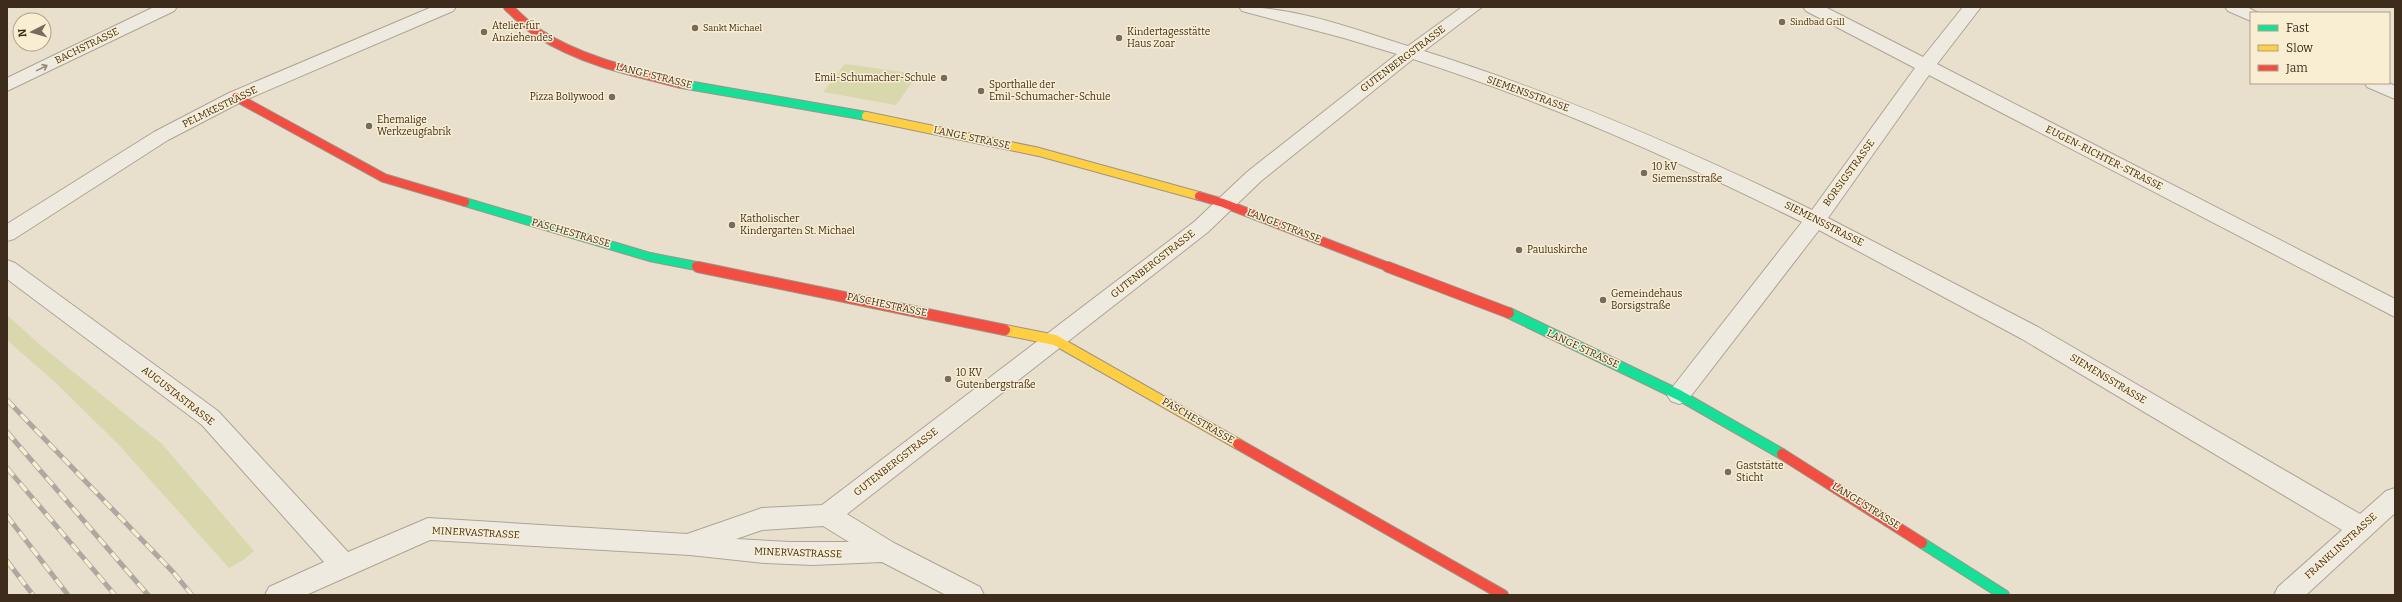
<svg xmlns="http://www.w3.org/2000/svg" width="2402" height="602" viewBox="0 0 2402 602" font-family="Bitter,serif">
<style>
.green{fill:#d9d8ad}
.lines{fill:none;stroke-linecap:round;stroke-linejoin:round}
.street-casing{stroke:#ada496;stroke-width:2}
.fast-far1-casing{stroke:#9d9385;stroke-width:10}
.fast-casing{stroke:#9d9385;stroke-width:12}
.slow-far1-casing{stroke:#9d9385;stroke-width:10}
.slow-casing{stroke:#9d9385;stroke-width:12}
.jam-far1-casing{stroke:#9d9385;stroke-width:10}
.jam-casing{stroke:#9d9385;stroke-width:12}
.street{fill:#efeae0;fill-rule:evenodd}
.fast-far1{stroke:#16e098;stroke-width:8}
.fast{stroke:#16e098;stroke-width:10}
.slow-far1{stroke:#ffcf43;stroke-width:8}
.slow{stroke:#ffcf43;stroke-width:10}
.jam-far1{stroke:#f24e42;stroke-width:8}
.jam{stroke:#f24e42;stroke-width:10}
.rail-casing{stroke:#aea9a0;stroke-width:5}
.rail{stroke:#f9eed2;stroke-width:3.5;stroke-dasharray:10;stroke-linecap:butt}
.oneway{stroke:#968b7e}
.poi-dot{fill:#796b5a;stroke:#f9eed2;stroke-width:1.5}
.labels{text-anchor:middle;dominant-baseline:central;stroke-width:3;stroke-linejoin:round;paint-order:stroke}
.far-poi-label{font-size:9px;fill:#3d2c1c;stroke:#f9eed2;text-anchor:start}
.poi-label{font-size:10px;fill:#3d2c1c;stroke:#f9eed2;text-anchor:start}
.street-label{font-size:10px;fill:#3d2c1c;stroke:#f9eed2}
</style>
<rect width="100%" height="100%" fill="#e8dfcc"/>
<!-- green -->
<g class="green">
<polygon points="845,64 918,74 896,105 823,92"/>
<polygon points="7,315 39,344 162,444 254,551 243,560 229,568 119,445 56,383 7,340"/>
</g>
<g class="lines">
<defs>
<g id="street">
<polygon points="154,7 177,7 174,11 7,91 7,78"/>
<polygon points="432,7 456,7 453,11 243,101 168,140 14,239 7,241 7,224 154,132 229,93"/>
<path d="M 1239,7 C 1296,7 1354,29 1408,46 L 1462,7 L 1482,7 L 1424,51 C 1557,93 1686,149 1812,210 L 1915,68 L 1806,11 L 1803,7 L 1825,7 L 1923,57 L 1963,7 L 1981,7 L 1937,64 L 2395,299 L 2395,317 L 1929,75 L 1828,218 L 2038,327 L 2360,514 L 2386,491 L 2395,488 L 2395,513 L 2306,595 L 2274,595 L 2278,587 L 2342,530 L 2022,339 L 1819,230 L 1687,401 L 1679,404 L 1671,401 L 1667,395 L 1671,389 L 1802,222 C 1676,160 1547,102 1413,59 L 1261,181 L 1208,232 L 847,514 L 894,543 L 980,587 L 984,595 L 946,595 L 882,562 L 813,565 L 765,563 L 690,555 L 430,540 L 306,595 L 265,595 L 269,587 L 324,562 L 202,425 L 7,279 L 7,260 L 15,263 L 218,411 L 348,552 L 428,518 L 687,534 L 762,508 L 822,505 L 1194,222 L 1247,172 L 1397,54 L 1344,38 L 1242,11 ZM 823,526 L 849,542 L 789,542 L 736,539 L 762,530 Z"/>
<polygon points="2225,7 2247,7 2258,13 2251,13 2251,21 2228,11"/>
<polygon points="2365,83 2389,83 2395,86 2395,99 2367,87"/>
</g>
<g id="fast-far1">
<polyline points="682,84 866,116"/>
<polyline points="465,202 650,257 696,266"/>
</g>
<g id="fast">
<polyline points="1509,313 1679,395 1782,454"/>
<polyline points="1922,543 2004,595"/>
</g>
<polyline id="slow-far1" points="866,116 1039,152 1199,196"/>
<polyline id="slow" points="1005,330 1055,340 1238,444"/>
<g id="jam-far1">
<path d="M 508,7 C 518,16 527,26 538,33 C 581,61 633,72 682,84"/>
<polyline points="236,97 384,178 465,202"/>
<polyline points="1199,196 1223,203 1391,268"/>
<polyline points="696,266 703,268"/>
</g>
<g id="jam">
<polyline points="698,267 1005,330"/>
<polyline points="1388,267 1509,313"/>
<polyline points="1238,444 1503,595"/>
<polyline points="1782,454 1922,543"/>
</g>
</defs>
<!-- street casing -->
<use href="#street" class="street-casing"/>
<!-- fast-far1 casing -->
<use href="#fast-far1" class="fast-far1-casing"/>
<!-- fast casing -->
<use href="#fast" class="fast-casing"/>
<!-- slow-far1 casing -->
<use href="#slow-far1" class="slow-far1-casing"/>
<!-- slow casing -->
<use href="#slow" class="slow-casing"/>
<!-- jam-far1 casing -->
<use href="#jam-far1" class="jam-far1-casing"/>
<!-- jam casing -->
<use href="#jam" class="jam-casing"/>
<!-- street -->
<use href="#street" class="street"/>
<!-- fast-far1 -->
<use href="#fast-far1" class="fast-far1"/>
<!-- fast -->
<use href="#fast" class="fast"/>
<!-- slow-far1 -->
<use href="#slow-far1" class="slow-far1"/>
<!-- slow -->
<use href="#slow" class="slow"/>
<!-- jam-far1 -->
<use href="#jam-far1" class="jam-far1"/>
<!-- jam -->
<use href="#jam" class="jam"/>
<defs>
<g id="rail">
<polyline points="7,400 173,572 192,595"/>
<polyline points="7,432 148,595"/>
<polyline points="7,468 115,595"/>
<polyline points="7,516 68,595"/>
<polyline points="7,561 33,595"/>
</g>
</defs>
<!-- rail casing -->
<use href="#rail" class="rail-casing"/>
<!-- rail -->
<use href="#rail" class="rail"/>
</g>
<!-- one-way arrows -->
<defs><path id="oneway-shaft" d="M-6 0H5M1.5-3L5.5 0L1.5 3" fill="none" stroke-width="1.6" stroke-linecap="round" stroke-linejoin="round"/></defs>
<use class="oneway" href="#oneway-shaft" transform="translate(42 68) rotate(-26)"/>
<!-- markers -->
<g class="poi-dot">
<circle cx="1782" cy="22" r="4"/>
<circle cx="695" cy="28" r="4"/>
<circle cx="484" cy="32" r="4"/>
<circle cx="1119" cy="38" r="4"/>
<circle cx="944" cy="78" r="4"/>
<circle cx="981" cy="91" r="4"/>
<circle cx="612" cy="97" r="4"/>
<circle cx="369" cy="126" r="4"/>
<circle cx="1644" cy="173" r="4"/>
<circle cx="732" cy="225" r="4"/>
<circle cx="1519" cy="250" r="4"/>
<circle cx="1603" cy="300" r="4"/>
<circle cx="948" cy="379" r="4"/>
<circle cx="1728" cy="472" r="4"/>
</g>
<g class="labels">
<!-- far-poi labels -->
<g class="far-poi-label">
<text x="1790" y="22">Sindbad Grill</text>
<text x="703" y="28">Sankt Michael</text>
</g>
<!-- poi labels -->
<g class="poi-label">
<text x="492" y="26">Atelier für<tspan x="492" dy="12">Anziehendes</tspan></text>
<text x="1127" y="32">Kindertagesstätte<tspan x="1127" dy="12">Haus Zoar</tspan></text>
<text x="936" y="78" text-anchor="end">Emil-Schumacher-Schule</text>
<text x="989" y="85">Sporthalle der<tspan x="989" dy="12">Emil-Schumacher-Schule</tspan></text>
<text x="604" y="97" text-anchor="end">Pizza Bollywood</text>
<text x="377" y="120">Ehemalige<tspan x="377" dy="12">Werkzeugfabrik</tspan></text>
<text x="1652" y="167">10 kV<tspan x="1652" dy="12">Siemensstraße</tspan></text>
<text x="740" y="219">Katholischer<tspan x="740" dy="12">Kindergarten St. Michael</tspan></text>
<text x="1527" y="250">Pauluskirche</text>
<text x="1611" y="294">Gemeindehaus<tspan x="1611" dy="12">Borsigstraße</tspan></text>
<text x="956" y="373">10 KV<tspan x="956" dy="12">Gutenbergstraße</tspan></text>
<text x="1736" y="466">Gaststätte<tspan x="1736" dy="12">Sticht</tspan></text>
</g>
<!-- street labels -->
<g class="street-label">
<text transform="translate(87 46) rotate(-26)">BACHSTRASSE</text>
<text transform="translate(1403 59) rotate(-37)">GUTENBERGSTRASSE</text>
<text transform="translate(654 76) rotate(14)">LANGE STRASSE</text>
<text transform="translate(1528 94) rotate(20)">SIEMENSSTRASSE</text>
<text transform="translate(220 107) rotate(-26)">PELMKESTRASSE</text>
<text transform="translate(972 138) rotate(12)">LANGE STRASSE</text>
<text transform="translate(2104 158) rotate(27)">EUGEN-RICHTER-STRASSE</text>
<text transform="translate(1849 173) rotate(-54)">BORSIGSTRASSE</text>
<text transform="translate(1824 224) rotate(27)">SIEMENSSTRASSE</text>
<text transform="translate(1284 226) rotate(21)">LANGE STRASSE</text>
<text transform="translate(571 233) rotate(16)">PASCHESTRASSE</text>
<text transform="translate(1153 264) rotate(-38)">GUTENBERGSTRASSE</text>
<text transform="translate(887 305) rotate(12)">PASCHESTRASSE</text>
<text transform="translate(1583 349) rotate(25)">LANGE STRASSE</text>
<text transform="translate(2108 379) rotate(31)">SIEMENSSTRASSE</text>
<text transform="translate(178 396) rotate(38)">AUGUSTASTRASSE</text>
<text transform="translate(1198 421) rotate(30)">PASCHESTRASSE</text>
<text transform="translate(896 462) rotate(-38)">GUTENBERGSTRASSE</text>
<text transform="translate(1866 506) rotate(32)">LANGE STRASSE</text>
<text transform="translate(476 533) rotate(3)">MINERVASTRASSE</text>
<text transform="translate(2341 546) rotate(-42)">FRANKLINSTRASSE</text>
<text transform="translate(798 553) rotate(2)">MINERVASTRASSE</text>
</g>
</g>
<!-- border -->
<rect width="2402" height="602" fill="none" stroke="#3d2c1c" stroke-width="16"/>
<!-- legend -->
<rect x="2250" y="12" width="140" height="72" fill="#f9eed2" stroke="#aea089"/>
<rect x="2258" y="25" width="20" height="6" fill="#16e098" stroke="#aea089"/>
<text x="2286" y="32" font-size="12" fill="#3d2c1c">Fast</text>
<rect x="2258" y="45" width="20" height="6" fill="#ffcf43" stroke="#aea089"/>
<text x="2286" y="52" font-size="12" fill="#3d2c1c">Slow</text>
<rect x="2258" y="65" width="20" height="6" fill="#f24e42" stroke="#aea089"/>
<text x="2286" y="72" font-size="12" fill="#3d2c1c">Jam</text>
<!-- north arrow -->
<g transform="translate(32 32) rotate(264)"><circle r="19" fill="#f9eed2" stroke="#aea089"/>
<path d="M0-3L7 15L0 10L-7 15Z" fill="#796b5a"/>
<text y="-6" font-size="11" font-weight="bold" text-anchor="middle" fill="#3d2c1c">N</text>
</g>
</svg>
